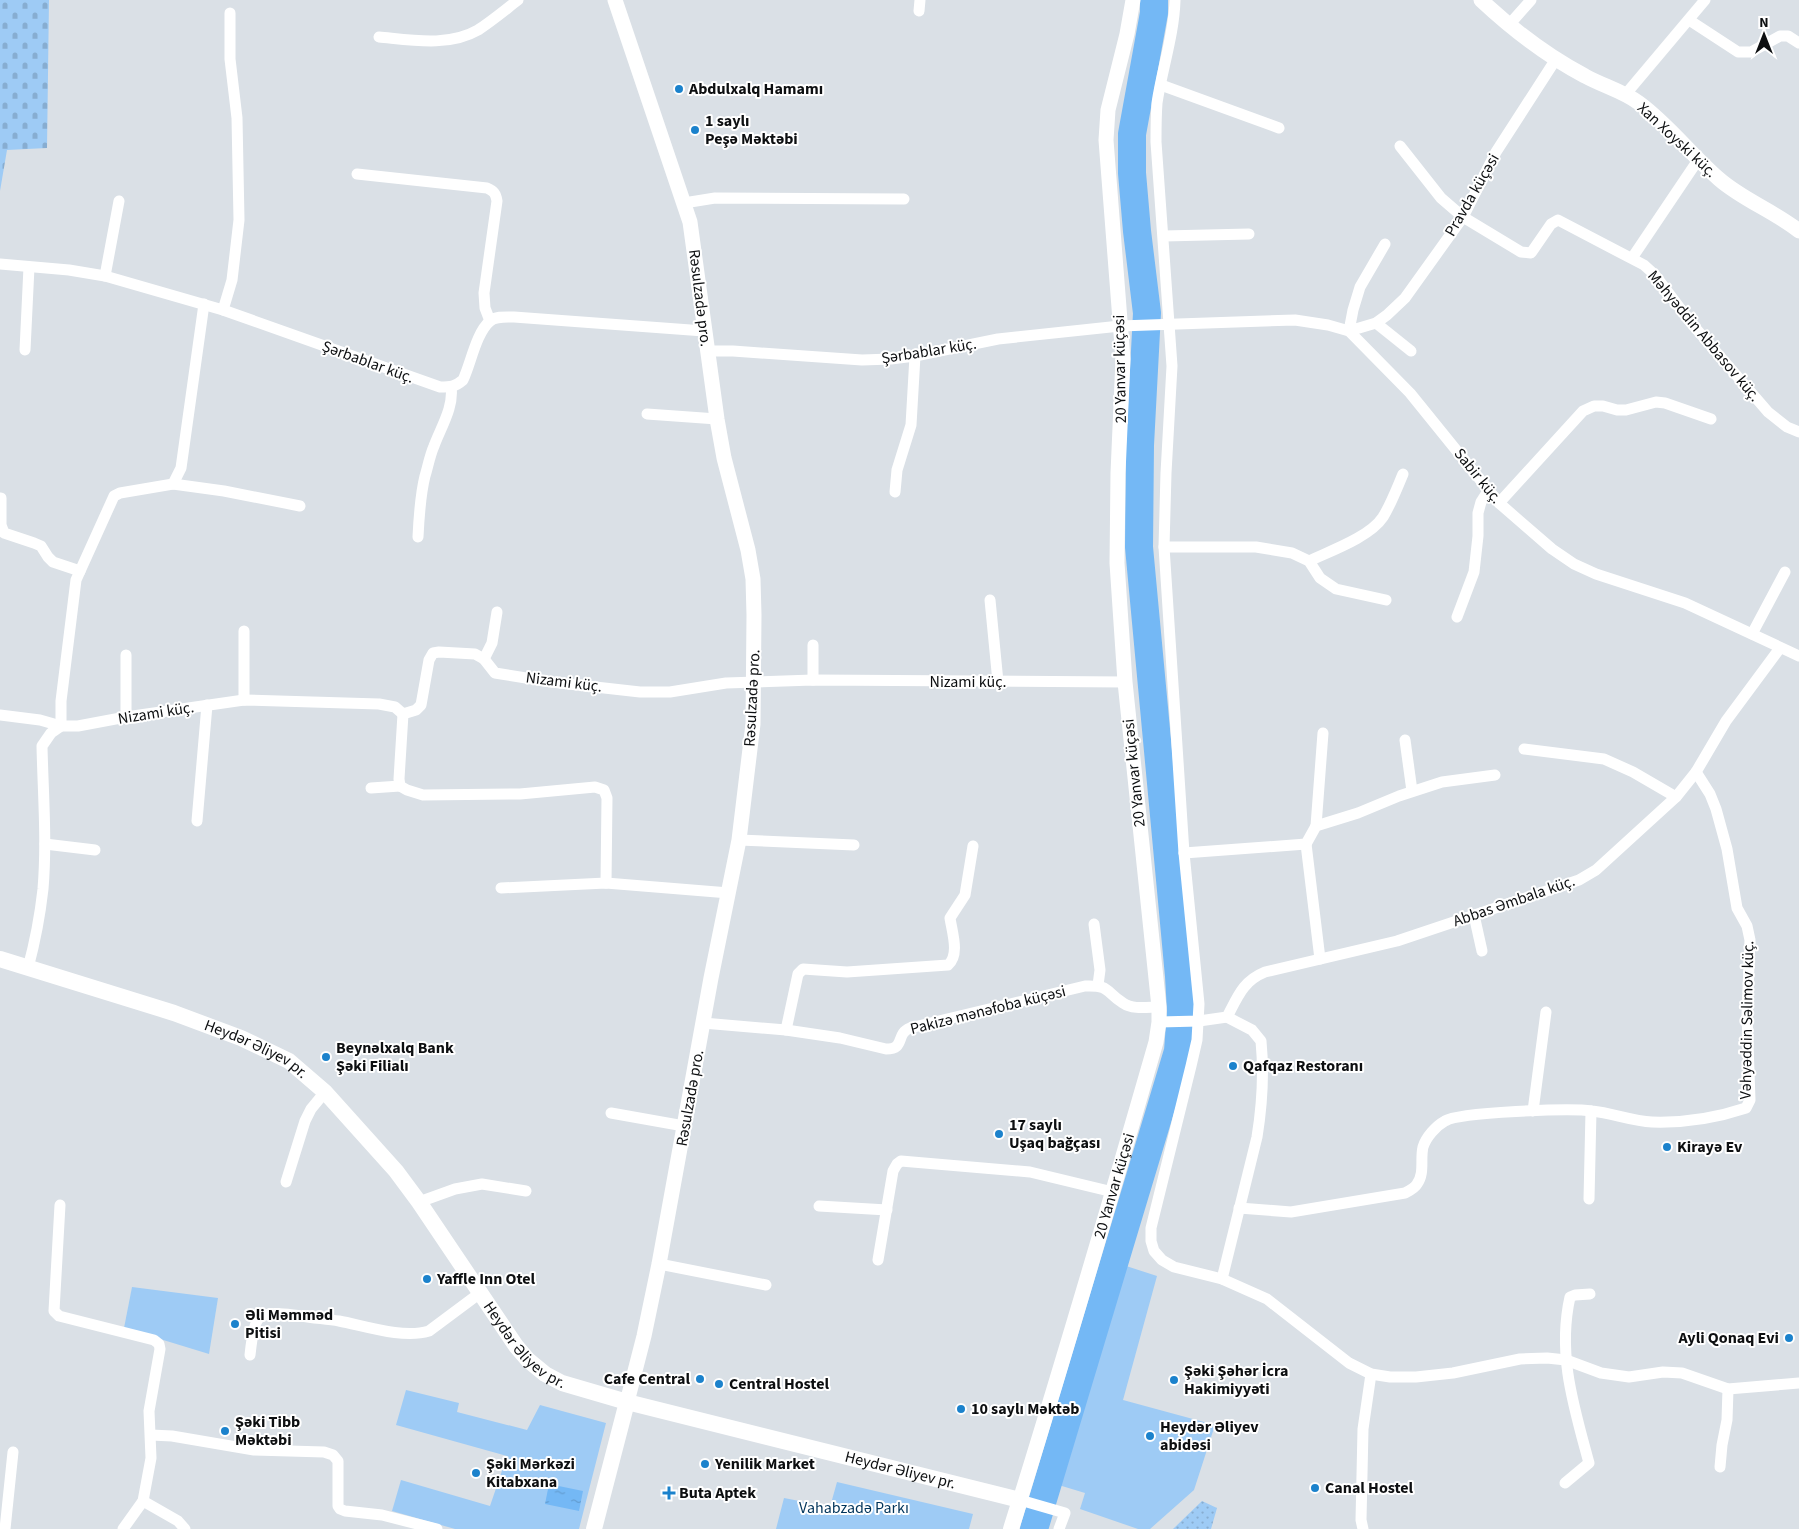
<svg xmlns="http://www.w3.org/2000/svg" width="1799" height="1529" viewBox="0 0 1799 1529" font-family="'Source Sans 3',sans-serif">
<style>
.grass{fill:url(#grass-dots)}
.cemetery{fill:url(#cemetery-stones)}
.park{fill:#9ecbf5}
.water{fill:url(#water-ripples)}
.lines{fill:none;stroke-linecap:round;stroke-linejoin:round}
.river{stroke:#74b8f5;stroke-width:28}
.minor{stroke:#fff;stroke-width:11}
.tertiary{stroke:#fff;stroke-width:15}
.secondary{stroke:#fff;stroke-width:16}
.poi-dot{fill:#1b82cc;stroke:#fff;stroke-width:2}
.labels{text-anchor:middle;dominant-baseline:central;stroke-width:4;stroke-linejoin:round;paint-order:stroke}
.poi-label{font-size:16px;font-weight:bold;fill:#0d0f11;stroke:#fff;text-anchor:start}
.street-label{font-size:16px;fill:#0d0f11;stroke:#fff}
.park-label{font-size:16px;fill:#00345a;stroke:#fff}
</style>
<defs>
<pattern id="grass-dots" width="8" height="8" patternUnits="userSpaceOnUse" patternTransform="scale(1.25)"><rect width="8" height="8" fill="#9ecbf5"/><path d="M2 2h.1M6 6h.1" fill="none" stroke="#87add1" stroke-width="1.8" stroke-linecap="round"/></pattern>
<pattern id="cemetery-stones" width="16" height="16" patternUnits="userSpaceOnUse" patternTransform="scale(1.25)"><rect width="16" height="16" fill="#9ecbf5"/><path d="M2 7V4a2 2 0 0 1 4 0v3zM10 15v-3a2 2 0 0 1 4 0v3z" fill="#87add1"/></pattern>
<pattern id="water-ripples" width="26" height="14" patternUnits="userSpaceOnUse" patternTransform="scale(1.25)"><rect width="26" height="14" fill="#74b8f5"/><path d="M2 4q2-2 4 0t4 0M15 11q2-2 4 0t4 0" fill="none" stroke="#639dd1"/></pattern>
</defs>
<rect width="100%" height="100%" fill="#dae0e6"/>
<!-- grass -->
<polygon class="grass" points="1202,1501 1217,1508 1211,1529 1173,1529"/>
<!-- cemetery -->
<polygon class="cemetery" points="0,0 49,0 47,148 7,150 0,191"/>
<!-- park -->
<g class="park">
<polygon points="1120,1264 1157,1276 1123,1400 1215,1425 1194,1490 1150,1529 1138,1529 1080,1509 1085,1493 1052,1483"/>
<polygon points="132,1287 218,1298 209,1354 124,1328"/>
<polygon points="406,1390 459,1403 457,1412 527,1430 540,1405 606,1423 579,1529 455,1529 392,1511 401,1480 490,1506 507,1456 396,1425"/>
<polygon points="837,1482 973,1514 969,1529 776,1529 784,1498 830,1507"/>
</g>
<!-- water -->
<polygon class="water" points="549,1484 583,1491 579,1511 545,1504"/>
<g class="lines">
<!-- river -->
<polyline class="river" points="1034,1529 1178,1051 1181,1011 1179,976 1139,547 1140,445 1147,313 1137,231 1132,173 1132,134 1154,13 1154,0"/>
<!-- minor -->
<g class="minor">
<path d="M 1175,0 C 1174,35 1162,69 1157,103 C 1156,116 1156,129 1156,142 L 1172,366 L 1166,473 L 1164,547 L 1184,853 L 1199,1004 L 1197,1040 L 1191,1066 L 1151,1228 L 1151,1241 L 1154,1251 L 1162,1260 L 1174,1267 L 1222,1279 L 1267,1299 L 1349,1363 L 1371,1374 L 1390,1377 L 1416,1377 L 1453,1373 L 1520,1359 L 1547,1358 L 1566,1360 L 1601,1373 L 1629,1377 L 1663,1372 L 1682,1373 L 1728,1389 L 1799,1383"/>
<polyline points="919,11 920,0"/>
<polyline points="1689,20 1738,52 1751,52 1780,36 1788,36 1799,43"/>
<polyline points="1508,26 1531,0"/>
<path d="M 379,37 C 411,40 449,47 478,30 C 492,21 505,10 518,0"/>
<polyline points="1161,85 1279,128"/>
<polyline points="1625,95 1705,0"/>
<polyline points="1400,146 1441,198 1463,217 1521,252 1531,253 1551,224 1558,220 1644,265 1655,275 1692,324 1768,412 1787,427 1799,432"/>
<path d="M 357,174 L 487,188 C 494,191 496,194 497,201 L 484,293 L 485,308 L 490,321"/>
<polyline points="684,203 715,198 904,199"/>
<polyline points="1164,236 1249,234"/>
<polyline points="1385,244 1360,287 1353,310 1349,331 1376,323 1387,315 1405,298 1463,217 1496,152 1556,59"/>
<polyline points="1632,258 1698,160"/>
<path d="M 0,264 L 69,270 L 105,276 L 223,310 L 440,387 C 450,387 455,387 463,380 C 471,363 476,333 490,321 C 496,316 506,317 514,317 L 704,331"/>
<polyline points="105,276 119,201"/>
<polyline points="223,310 232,280 239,220 237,118 230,59 230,13"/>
<polyline points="1376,323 1411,351"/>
<polyline points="25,350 29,267"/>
<polyline points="707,351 733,351 862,360 891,359 915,356 998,339 1120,326 1295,320 1328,325 1349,331 1410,393 1499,503 1552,549 1574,564 1596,574 1685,603 1799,656"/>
<polyline points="647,414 717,419"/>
<polyline points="173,484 224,491 300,506"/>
<polyline points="895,492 897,470 911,425 915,356"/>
<polyline points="1,498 1,525 4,533 34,543 41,546 48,557 53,562 80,571"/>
<polyline points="1499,503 1583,411 1594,406 1603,406 1617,410 1626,410 1656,402 1665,403 1711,419"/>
<path d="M 418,537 C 419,516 420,496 425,476 C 428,466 430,455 434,446 C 441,427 454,407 451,387"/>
<polyline points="1164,547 1256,547 1292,553 1309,561 1320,578 1336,589 1386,600"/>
<path d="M 1309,561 C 1330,551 1370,537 1383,517 C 1391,504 1397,488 1403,474"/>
<polyline points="990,600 998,682"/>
<polyline points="1457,617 1474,572 1478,536 1478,513 1481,502 1488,491"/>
<polyline points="244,631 244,700"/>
<polyline points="1752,634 1785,572"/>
<polyline points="484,659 492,643 497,612"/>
<polyline points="813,680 813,645"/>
<polyline points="403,714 399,779 400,786 407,790 423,795 520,794 595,787 604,790 607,798 606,883"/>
<polyline points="0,715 40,720 61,726 78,726 126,717 244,700 379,704 395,707 403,714 416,710 421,705 429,660 433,653 439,652 475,654 484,659 495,673 551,682 640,692 670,692 726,683 813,680 1125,682"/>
<polyline points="126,717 126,655"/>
<polyline points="1405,740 1412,791"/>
<polyline points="1524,749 1604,759 1633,772 1676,797"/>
<polyline points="371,788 400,786"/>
<polyline points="197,821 207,705"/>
<polyline points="1316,826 1323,733"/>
<polyline points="739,840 854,845"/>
<polyline points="45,844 95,850"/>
<polyline points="1306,844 1320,959"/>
<polyline points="1184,853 1306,844 1316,826 1358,813 1399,796 1442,782 1495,775"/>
<polyline points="501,888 606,883 729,893"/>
<polyline points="1474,915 1482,951"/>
<polyline points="1094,924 1100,970 1098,985"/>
<path d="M 28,968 C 35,942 40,916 43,889 C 47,841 43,793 42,746 L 51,733 L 61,726 L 61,701 L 76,580 L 114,496 L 120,493 L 173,484 L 181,468 L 204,304"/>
<path d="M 1159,1022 L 1199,1021 L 1227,1017 C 1238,996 1243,981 1265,972 L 1397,941 L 1579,880 L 1596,870 L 1676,797 L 1696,772 L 1726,721 L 1780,648"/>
<path d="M 703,1023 L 786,1030 L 840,1038 L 886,1049 C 906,1049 895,1034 910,1028 L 1085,986 C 1111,985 1105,992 1123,1003 C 1133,1010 1148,1007 1159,1007"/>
<path d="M 786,1030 L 798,974 L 803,969 L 847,972 L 948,965 C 960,955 952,932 950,918 L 965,895 L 973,846"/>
<polyline points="1533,1111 1546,1012"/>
<polyline points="611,1113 684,1126"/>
<polyline points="286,1182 305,1121 311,1109 325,1092"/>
<polyline points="1589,1199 1591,1111"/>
<polyline points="419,1202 455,1189 482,1184 526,1191"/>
<polyline points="60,1205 54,1311 59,1316 154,1340 159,1344 160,1349 149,1411 151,1458 143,1501 123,1529"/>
<polyline points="819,1206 887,1210"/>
<path d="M 1239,1208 L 1291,1212 L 1405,1193 C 1409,1191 1415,1188 1417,1184 C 1425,1173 1420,1159 1423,1147 C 1426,1137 1436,1126 1445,1121 C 1459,1112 1571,1108 1592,1111 C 1612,1113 1632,1121 1652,1122 C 1684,1123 1716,1118 1746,1108 L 1750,1100 L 1747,1015 L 1750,940 L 1747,926 L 1737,908 L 1727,849 L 1716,809 L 1710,794 L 1696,772"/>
<polyline points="878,1260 893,1171 897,1164 901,1161 1030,1172 1113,1192"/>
<polyline points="659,1264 766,1285"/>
<path d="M 1222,1279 L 1257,1137 C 1262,1106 1264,1072 1261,1041 L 1252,1030 L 1227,1017"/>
<path d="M 250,1355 C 251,1346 253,1324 259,1318 C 270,1310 289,1315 301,1316 C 313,1318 326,1319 339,1321 C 365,1326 403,1339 429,1331 L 480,1293"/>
<polyline points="151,1435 172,1436 254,1450 324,1452 333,1455 338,1461 338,1506 340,1509 345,1511 382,1515 437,1529"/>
<polyline points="1720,1467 1722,1445 1727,1420 1728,1389"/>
<path d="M 1565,1483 L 1589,1463 C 1574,1407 1557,1355 1570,1297 L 1575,1295 L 1590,1294"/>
<polyline points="1020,1500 1065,1513 1059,1529"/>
<polyline points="143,1501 178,1521 185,1529"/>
<polyline points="5,1529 13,1452"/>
<polyline points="1363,1529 1361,1520 1363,1429 1371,1374"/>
</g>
<!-- tertiary -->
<g class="tertiary">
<polyline points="615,0 690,222 717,419 724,458 748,550 753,579 754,615 753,724 739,840 711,978 659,1264 644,1336 627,1402"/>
<path d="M 1481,0 C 1512,29 1547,56 1585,76 C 1603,86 1623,91 1639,103 C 1669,125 1691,155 1719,179 C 1743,200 1774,211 1799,231"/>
<path id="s1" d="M 1020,1500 C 1067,1348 1112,1195 1156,1042 L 1159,1022 L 1159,1007 L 1125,682 L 1117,563 L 1118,473 L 1123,359 L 1106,140 L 1108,110 L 1127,34 L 1133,0"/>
</g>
<!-- secondary -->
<g class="secondary">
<path id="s2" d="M 0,959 L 174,1013 L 241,1038 L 289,1061 L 325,1092 L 396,1171 L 419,1202 L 516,1346 L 528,1360 L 545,1374 L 562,1383 L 627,1402 L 1020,1500 L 1011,1529"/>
<polyline points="594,1529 627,1402"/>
</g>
</g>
<!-- markers -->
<g class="poi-dot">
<circle cx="679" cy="89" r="5"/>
<circle cx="695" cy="130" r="5"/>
<circle cx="326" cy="1057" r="5"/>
<circle cx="1233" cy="1066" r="5"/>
<circle cx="999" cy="1134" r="5"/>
<circle cx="1667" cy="1147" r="5"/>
<circle cx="427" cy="1279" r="5"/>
<circle cx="235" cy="1324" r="5"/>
<circle cx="1789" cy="1338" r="5"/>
<circle cx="700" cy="1379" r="5"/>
<circle cx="1174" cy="1380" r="5"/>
<circle cx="719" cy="1384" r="5"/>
<circle cx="961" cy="1409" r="5"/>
<circle cx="225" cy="1431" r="5"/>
<circle cx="1150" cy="1436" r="5"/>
<circle cx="705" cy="1464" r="5"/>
<circle cx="476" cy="1473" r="5"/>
<circle cx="1315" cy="1488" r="5"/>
<path d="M666.5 1485.5h5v5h5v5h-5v5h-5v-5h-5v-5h5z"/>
</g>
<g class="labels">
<!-- poi labels -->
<g class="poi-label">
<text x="689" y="89">Abdulxalq Hamamı</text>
<text x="705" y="121">1 saylı<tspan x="705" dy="18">Peşə Məktəbi</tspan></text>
<text x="336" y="1048">Beynəlxalq Bank<tspan x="336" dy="18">Şəki Filialı</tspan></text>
<text x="1243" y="1066">Qafqaz Restoranı</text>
<text x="1009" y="1125">17 saylı<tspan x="1009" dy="18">Uşaq bağçası</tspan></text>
<text x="1677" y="1147">Kirayə Ev</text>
<text x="437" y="1279">Yaffle Inn Otel</text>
<text x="245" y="1315">Əli Məmməd<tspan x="245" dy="18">Pitisi</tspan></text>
<text x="1779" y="1338" text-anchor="end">Ayli Qonaq Evi</text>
<text x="1184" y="1371">Şəki Şəhər İcra<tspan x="1184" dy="18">Hakimiyyəti</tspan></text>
<text x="690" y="1379" text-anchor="end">Cafe Central</text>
<text x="729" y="1384">Central Hostel</text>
<text x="971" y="1409">10 saylı Məktəb</text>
<text x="235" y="1422">Şəki Tibb<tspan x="235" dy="18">Məktəbi</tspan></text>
<text x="1160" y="1427">Heydər Əliyev<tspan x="1160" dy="18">abidəsi</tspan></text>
<text x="486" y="1464">Şəki Mərkəzi<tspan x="486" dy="18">Kitabxana</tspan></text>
<text x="715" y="1464">Yenilik Market</text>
<text x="1325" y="1488">Canal Hostel</text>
<text x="679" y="1493">Buta Aptek</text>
</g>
<!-- street labels -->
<g class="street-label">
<text transform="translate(1677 140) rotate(43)">Xan Xoyski küç.</text>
<text transform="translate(1472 195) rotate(-60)">Pravda küçəsi</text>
<text transform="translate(700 298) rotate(83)">Rəsulzadə pro.</text>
<text transform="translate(1704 336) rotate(50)">Məhyəddin Abbasov küç.</text>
<text transform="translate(929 351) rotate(-9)">Şərbablar küç.</text>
<text transform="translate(368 362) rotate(20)">Şərbablar küç.</text>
<text transform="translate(1120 369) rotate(-91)">20 Yanvar küçəsi</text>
<text transform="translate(1478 476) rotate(51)">Sabir küç.</text>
<text transform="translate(564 682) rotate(7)">Nizami küç.</text>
<text x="968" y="682">Nizami küç.</text>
<text transform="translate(752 698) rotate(-87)">Rəsulzadə pro.</text>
<text transform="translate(156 713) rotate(-9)">Nizami küç.</text>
<text transform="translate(1134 773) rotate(-96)">20 Yanvar küçəsi</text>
<text transform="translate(1514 901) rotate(-19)">Abbas Əmbala küç.</text>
<text transform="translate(988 1010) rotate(-14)">Pakizə mənəfoba küçəsi</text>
<text transform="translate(1747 1020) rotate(-89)">Vəhyəddin Səlimov küç.</text>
<text stroke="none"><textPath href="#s2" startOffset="272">Heydər Əliyev pr.</textPath></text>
<text transform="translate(690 1098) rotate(-80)">Rəsulzadə pro.</text>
<text stroke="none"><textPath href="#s1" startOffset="328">20 Yanvar küçəsi</textPath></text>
<text stroke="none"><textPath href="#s2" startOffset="678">Heydər Əliyev pr.</textPath></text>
<text stroke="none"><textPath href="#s2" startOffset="1082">Heydər Əliyev pr.</textPath></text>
</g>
<!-- park labels -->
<g class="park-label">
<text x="854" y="1508">Vahabzadə Parkı</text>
</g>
</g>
<!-- north arrow -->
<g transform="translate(1764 35)" stroke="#ffffff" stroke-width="4" paint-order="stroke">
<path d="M0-4L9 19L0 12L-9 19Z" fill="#0d0f11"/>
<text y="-8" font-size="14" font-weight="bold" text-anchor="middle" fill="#0d0f11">N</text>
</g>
</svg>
